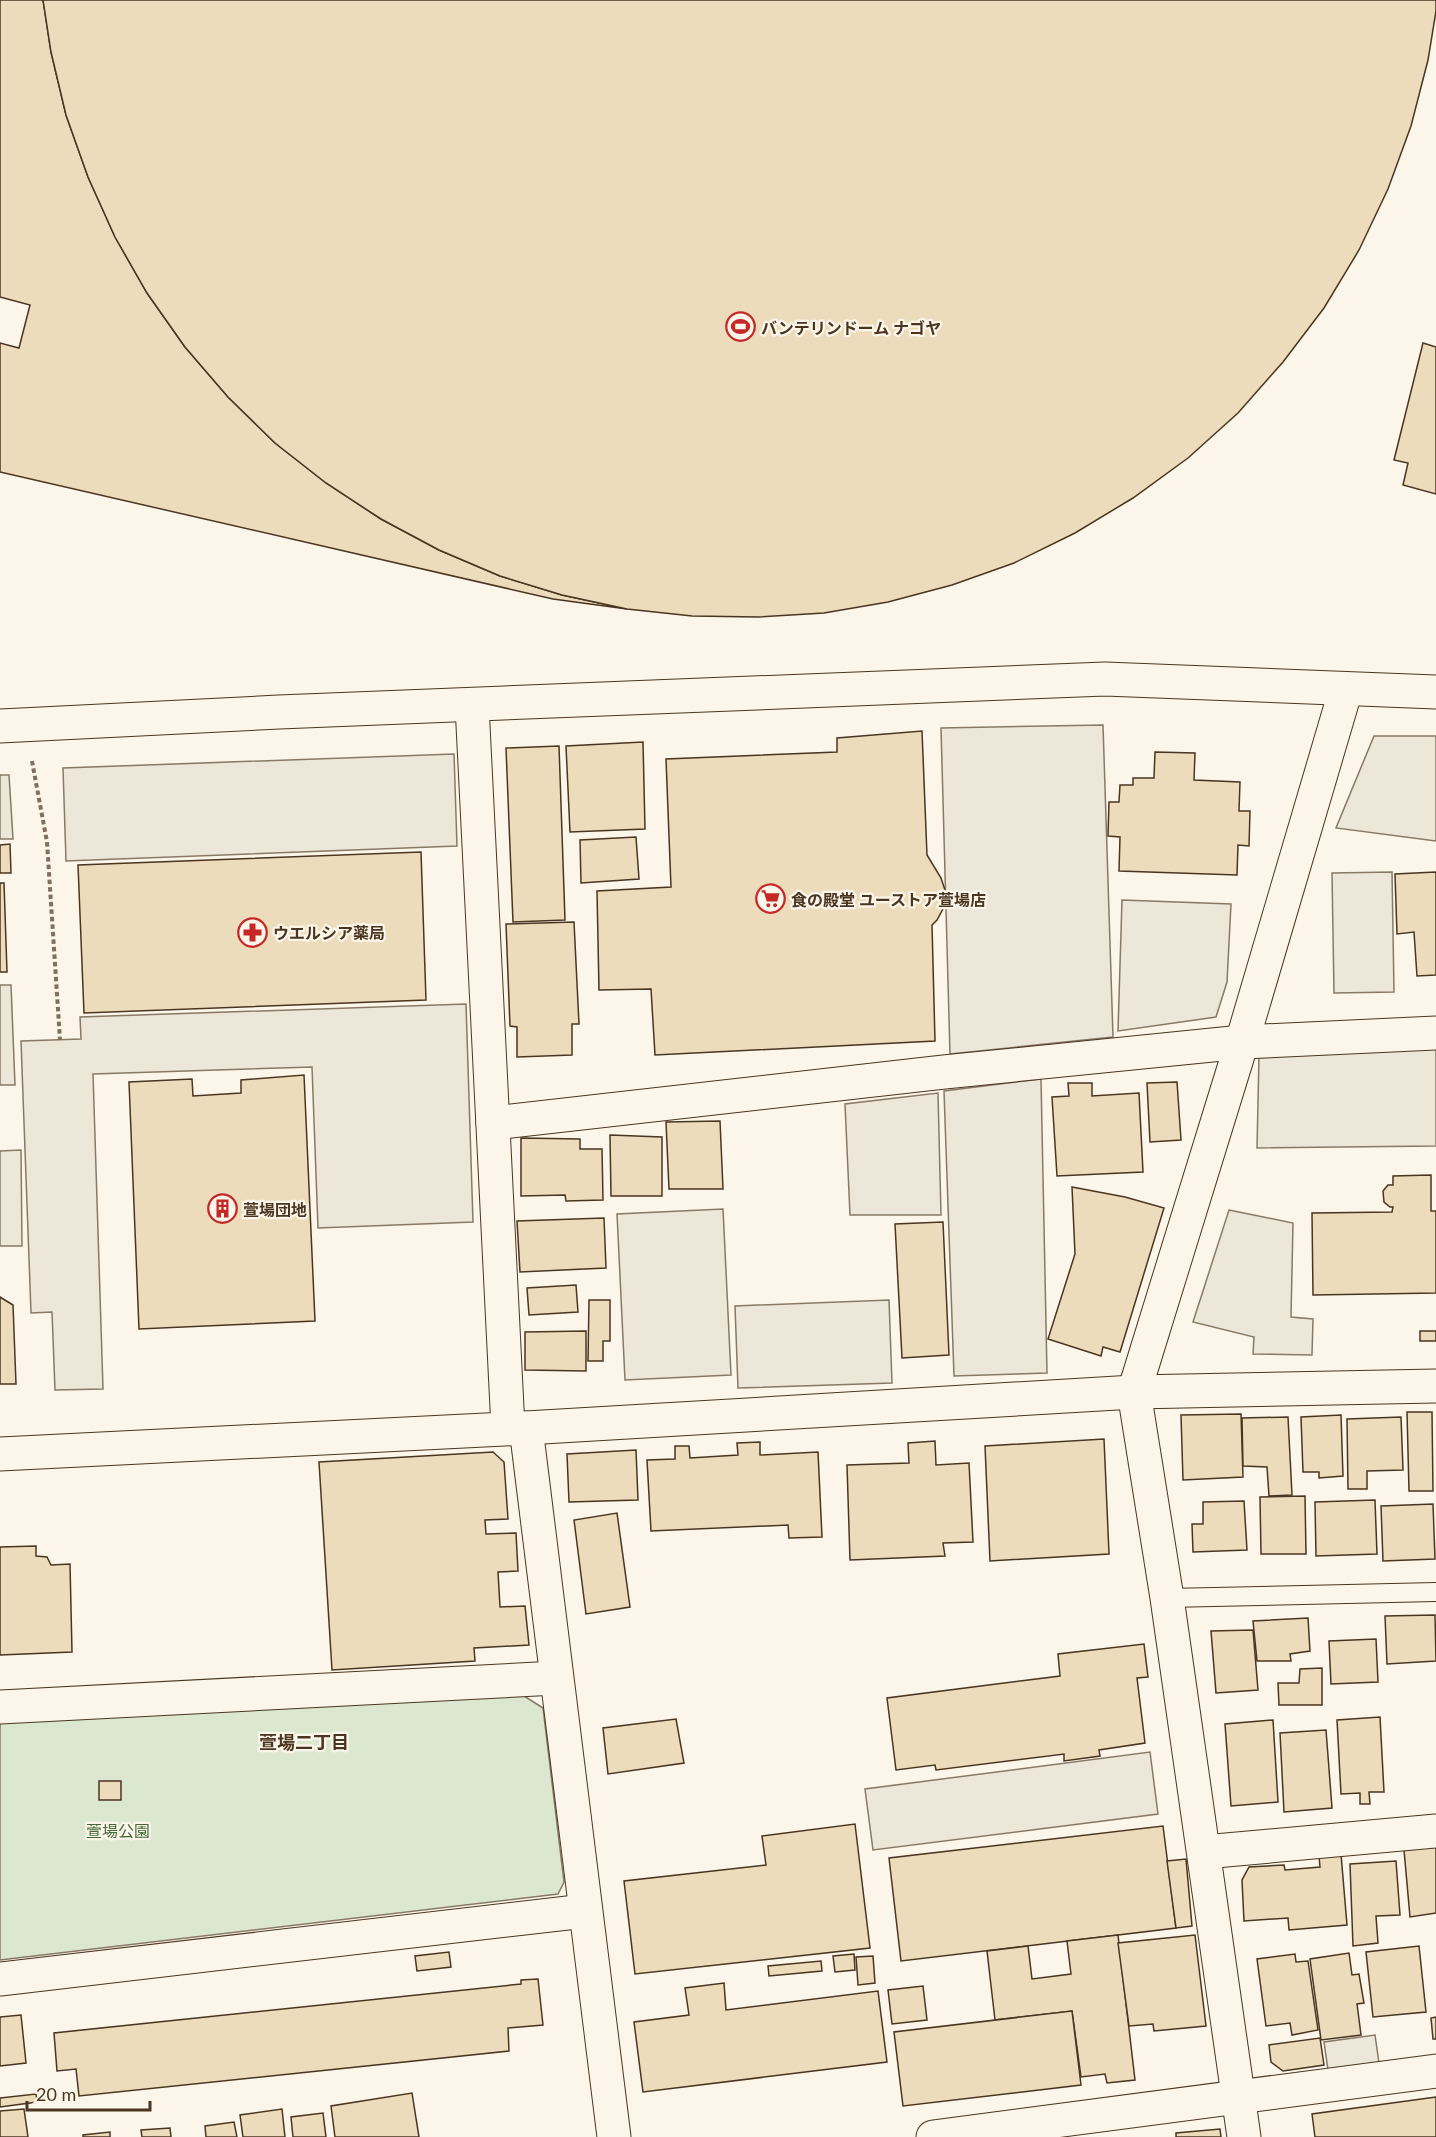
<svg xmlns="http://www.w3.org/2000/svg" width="1436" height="2137" viewBox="0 0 1436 2137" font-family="Lato,'Noto Sans JP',sans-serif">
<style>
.green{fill:#dce7d0;stroke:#887966;stroke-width:1.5}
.parking{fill:#ede7d9;stroke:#887966;stroke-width:1.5}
.building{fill:#ecdcbc;stroke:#4a3520;stroke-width:1.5}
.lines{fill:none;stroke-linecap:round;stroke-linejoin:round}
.service-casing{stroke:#4a3520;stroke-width:20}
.minor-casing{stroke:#4a3520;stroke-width:35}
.tertiary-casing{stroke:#4a3520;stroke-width:35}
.path{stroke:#7f6f5c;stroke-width:4;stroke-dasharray:4.5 3;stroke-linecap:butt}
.service{stroke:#fbf6e9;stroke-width:18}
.minor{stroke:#fbf6e9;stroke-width:33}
.tertiary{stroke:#fbf6e9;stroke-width:33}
.labels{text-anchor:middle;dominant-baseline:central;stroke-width:4.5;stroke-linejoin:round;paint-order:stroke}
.poi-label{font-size:16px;font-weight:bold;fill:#4a3520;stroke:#fbf6e9;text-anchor:start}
.park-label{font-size:16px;fill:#436837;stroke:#fbf6e9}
.neighbourhood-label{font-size:18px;font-weight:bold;fill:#4a3520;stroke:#fbf6e9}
</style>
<rect width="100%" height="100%" fill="#fbf6e9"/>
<!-- green -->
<polygon class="green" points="521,1694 543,1708 564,1882 558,1894 0,1960 0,1722"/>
<!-- parking -->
<g class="parking">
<polygon points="1103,725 1113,1037 950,1054 941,728"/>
<polygon points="1374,736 1436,736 1436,841 1336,828"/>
<polygon points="454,754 457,846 66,861 63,768"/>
<polygon points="0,775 9,775 13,839 0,839"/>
<polygon points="1392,872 1394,992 1334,993 1332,873"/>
<polygon points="1122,900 1231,904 1227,982 1216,1017 1118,1031"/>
<polygon points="0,985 11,985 15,1085 0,1085"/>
<polygon points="466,1004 473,1222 318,1228 312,1067 93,1074 103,1389 55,1390 52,1312 31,1313 21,1041 81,1039 80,1017"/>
<polygon points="1436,1048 1436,1146 1257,1148 1259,1056"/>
<polygon points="1041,1079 1047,1373 954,1376 944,1091"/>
<polygon points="938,1093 941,1215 850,1215 845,1104"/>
<polygon points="21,1150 22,1246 0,1246 0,1151"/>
<polygon points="723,1209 731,1375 625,1380 617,1214"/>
<polygon points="1229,1210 1293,1223 1291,1317 1313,1319 1312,1355 1253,1354 1254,1337 1193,1322"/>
<polygon points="889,1300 892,1383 738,1388 735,1306"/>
<polygon points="1150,1752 1158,1814 873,1850 865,1789"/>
<polygon points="1375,2035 1379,2063 1328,2070 1324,2042"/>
</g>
<!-- building -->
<g class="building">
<polygon points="0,0 43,0 51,52 66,115 88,177 115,237 147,293 185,347 228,397 275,443 326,483 381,519 439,550 500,576 562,595 627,609 553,599 0,472 0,343 19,348 30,305 0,297"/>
<polygon points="43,0 1436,0 1436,11 1428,60 1411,126 1388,189 1359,250 1324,308 1283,362 1238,413 1188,458 1133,498 1075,533 1014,563 952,585 888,602 824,613 758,617 692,616 627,609 562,595 500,576 439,550 381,519 326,483 275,443 228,397 185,347 147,293 115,237 88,177 66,115 51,52"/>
<polygon points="1423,343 1436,347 1436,494 1403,485 1408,463 1394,460"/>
<polygon points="922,731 927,855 941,878 945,890 944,907 937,920 932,925 935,1041 655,1055 651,989 599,990 597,891 671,887 666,759 837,752 837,738"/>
<polygon points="643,742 645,829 570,832 566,746"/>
<polygon points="559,746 565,920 513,922 506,748"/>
<polygon points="1155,752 1195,753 1194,780 1240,782 1239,811 1250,811 1249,846 1238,845 1237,875 1119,871 1120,837 1108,836 1109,802 1119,802 1120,785 1133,785 1133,778 1154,778"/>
<polygon points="636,837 639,879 581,883 580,840"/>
<polygon points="10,844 11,873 0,873 0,845"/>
<polygon points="421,852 426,1000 84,1013 78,865"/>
<polygon points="1436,872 1436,975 1417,976 1414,932 1397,934 1395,874"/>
<polygon points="0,883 4,883 7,972 0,972"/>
<polygon points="574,922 579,1024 572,1024 572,1055 517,1057 517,1027 510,1026 506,924"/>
<polygon points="304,1075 315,1321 139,1329 129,1082 192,1079 193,1096 241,1093 241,1080"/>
<polygon points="1177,1082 1181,1140 1150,1142 1147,1083"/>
<polygon points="1068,1083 1092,1083 1092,1096 1139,1093 1143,1172 1057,1176 1052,1097 1069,1096"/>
<polygon points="720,1121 723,1189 669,1189 666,1122"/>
<polygon points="610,1135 662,1137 662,1196 611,1196"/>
<polygon points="521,1138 580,1139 580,1149 602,1149 603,1200 566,1201 565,1195 521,1196"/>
<polygon points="1431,1175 1431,1211 1436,1211 1436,1293 1313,1295 1312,1213 1392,1212 1393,1207 1390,1207 1384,1202 1383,1191 1388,1185 1393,1185 1393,1176"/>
<polygon points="1072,1187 1125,1197 1164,1208 1120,1352 1103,1347 1101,1356 1048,1339 1075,1254"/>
<polygon points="604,1218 606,1268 520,1272 517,1221"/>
<polygon points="943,1222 949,1355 902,1358 895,1224"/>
<polygon points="576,1285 578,1312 529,1315 527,1288"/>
<polygon points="0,1297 13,1305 16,1384 0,1384"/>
<polygon points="589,1300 610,1300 610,1341 603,1341 603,1361 588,1361"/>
<polygon points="586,1331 586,1371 525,1370 525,1332"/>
<rect x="1420" y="1331" width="16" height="10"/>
<polygon points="1407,1412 1432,1412 1433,1491 1409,1491"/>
<polygon points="1241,1414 1243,1477 1183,1480 1181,1415"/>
<polygon points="1341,1415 1343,1476 1319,1478 1319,1472 1303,1472 1301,1417"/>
<polygon points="1288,1417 1292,1495 1269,1496 1267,1467 1243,1466 1242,1418"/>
<polygon points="1401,1417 1403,1470 1367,1471 1367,1489 1348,1489 1347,1419"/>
<polygon points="1104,1439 1109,1554 990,1561 985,1446"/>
<polygon points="935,1441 936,1465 969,1463 973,1542 943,1543 945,1556 850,1560 847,1465 909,1463 908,1443"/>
<polygon points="760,1442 760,1455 818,1452 822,1537 789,1538 788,1525 651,1531 647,1460 675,1459 675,1446 689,1446 690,1458 738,1455 737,1443"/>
<polygon points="636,1450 638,1500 569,1502 567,1454"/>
<polygon points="493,1452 504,1462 508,1519 485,1520 486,1534 516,1533 518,1571 498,1572 500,1607 525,1606 529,1645 474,1648 475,1661 332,1670 319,1462"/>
<polygon points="1305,1496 1306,1554 1261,1554 1260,1497"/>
<polygon points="1375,1500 1377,1554 1316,1556 1315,1502"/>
<polygon points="1244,1501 1247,1550 1193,1552 1192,1524 1203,1524 1203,1502"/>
<polygon points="1433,1504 1435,1559 1383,1561 1381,1506"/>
<polygon points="617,1513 630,1607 586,1614 574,1520"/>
<polygon points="36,1546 36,1556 47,1557 51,1565 70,1564 72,1652 0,1655 0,1547"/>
<polygon points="1435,1615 1436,1661 1387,1664 1385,1616"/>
<polygon points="1308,1618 1310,1651 1290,1654 1291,1661 1257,1661 1253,1621"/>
<polygon points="1253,1630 1258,1690 1216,1693 1211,1631"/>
<polygon points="1376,1639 1378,1682 1331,1684 1329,1641"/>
<polygon points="1144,1644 1148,1677 1137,1678 1145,1743 1099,1750 1100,1756 1064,1761 1064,1754 936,1770 935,1765 896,1770 887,1698 1060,1676 1058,1654"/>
<polygon points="1322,1668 1322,1705 1279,1705 1278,1683 1299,1683 1300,1669"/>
<polygon points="1380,1717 1384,1792 1369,1792 1370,1804 1360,1804 1360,1793 1341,1794 1337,1720"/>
<polygon points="676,1719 684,1763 608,1774 603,1728"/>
<polygon points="1273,1720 1278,1802 1231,1806 1225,1724"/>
<polygon points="1326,1730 1332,1808 1284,1812 1280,1733"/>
<rect x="99" y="1781" width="22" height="19"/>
<polygon points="855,1824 870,1948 635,1974 624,1881 766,1865 762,1836"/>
<polygon points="1163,1826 1176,1928 901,1961 889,1858"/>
<polygon points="1436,1847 1436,1913 1410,1917 1404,1850"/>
<polygon points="1341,1854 1347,1925 1289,1930 1288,1918 1244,1921 1242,1880 1249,1867 1284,1865 1285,1870 1320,1867 1319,1856"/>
<polygon points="1186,1859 1192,1926 1176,1928 1167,1861"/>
<polygon points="1396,1861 1400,1915 1376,1916 1378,1943 1353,1946 1350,1864"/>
<polygon points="1118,1935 1135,2080 1107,2083 1105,2074 1081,2077 1072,2011 995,2020 987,1951 1028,1946 1032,1979 1071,1974 1067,1941"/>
<polygon points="1195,1935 1206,2026 1154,2031 1153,2024 1129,2026 1118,1943"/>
<polygon points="1419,1946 1426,2012 1373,2017 1366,1952"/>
<polygon points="449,1952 451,1967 417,1971 415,1956"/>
<polygon points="1349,1953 1352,1975 1359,1974 1364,2003 1357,2004 1361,2035 1321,2040 1310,1959"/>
<polygon points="854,1954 855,1970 835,1972 833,1956"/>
<polygon points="1295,1954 1296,1962 1308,1961 1318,2030 1292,2035 1290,2023 1266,2026 1257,1959"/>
<polygon points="873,1956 875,1983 858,1985 856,1957"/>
<polygon points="821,1961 822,1971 769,1976 768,1966"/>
<polygon points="538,1979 543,2025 508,2028 509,2051 79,2096 76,2069 57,2071 54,2033 521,1984 521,1980"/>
<polygon points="724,1983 726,2010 878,1991 887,2062 643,2092 634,2022 689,2015 685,1988"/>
<polygon points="923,1986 927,2020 892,2024 888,1990"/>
<polygon points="1072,2011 1081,2085 903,2106 894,2032"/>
<polygon points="21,2015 26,2063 0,2066 0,2017"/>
<polygon points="1436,2017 1436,2039 1433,2039 1431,2018"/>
<polygon points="1320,2038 1324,2065 1283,2071 1271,2062 1269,2045"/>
<polygon points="412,2093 419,2137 335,2137 331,2106"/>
<polygon points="36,2094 37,2102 0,2107 0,2098"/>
<polygon points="1436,2097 1436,2137 1315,2137 1312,2114"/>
<polygon points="24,2109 28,2137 0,2137 0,2111"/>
<polygon points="282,2109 285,2137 243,2137 240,2115"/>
<polygon points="323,2113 326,2137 293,2137 291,2117"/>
<polygon points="234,2122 237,2137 206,2137 205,2126"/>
<polygon points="170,2128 171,2137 142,2137 141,2130"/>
<polygon points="1220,2129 1221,2137 1176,2137 1176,2133"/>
<polygon points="110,2132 110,2137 83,2137 83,2135"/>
</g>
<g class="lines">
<defs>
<polyline id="service" points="1167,1598 1436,1592"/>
<g id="minor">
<polyline points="472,705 508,1428"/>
<polyline points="493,1123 944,1072 1242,1042 1436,1033"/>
<polyline points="526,1428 614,2137"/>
<polyline points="0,1454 526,1428 1134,1392 1436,1386"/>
<polyline points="0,1707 556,1678"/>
<polyline points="1204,1852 1436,1831"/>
<polyline points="0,1979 585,1911"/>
<polyline points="933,2137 1436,2071"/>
<polyline points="1244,2137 1167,1598 1134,1392 1242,1042 1346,689"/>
</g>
<polyline id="tertiary" points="0,726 279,712 1105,679 1436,692"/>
</defs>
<!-- service casing -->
<use href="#service" class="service-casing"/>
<!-- minor casing -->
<use href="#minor" class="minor-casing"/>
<!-- tertiary casing -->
<use href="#tertiary" class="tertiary-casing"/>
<!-- path -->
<polyline class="path" points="32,761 47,842 60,1040"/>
<!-- service -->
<use href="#service" class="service"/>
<!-- minor -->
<use href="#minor" class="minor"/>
<!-- tertiary -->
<use href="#tertiary" class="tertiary"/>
</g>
<!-- icons -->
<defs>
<symbol id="stadium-ring" viewBox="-11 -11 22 22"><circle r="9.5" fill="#fbf6e9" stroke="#c62828" stroke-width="1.5"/><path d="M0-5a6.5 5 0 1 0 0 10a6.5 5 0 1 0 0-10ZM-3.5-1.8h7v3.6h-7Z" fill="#c62828"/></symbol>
<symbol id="supermarket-ring" viewBox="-11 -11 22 22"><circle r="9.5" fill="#fbf6e9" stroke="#c62828" stroke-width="1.5"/><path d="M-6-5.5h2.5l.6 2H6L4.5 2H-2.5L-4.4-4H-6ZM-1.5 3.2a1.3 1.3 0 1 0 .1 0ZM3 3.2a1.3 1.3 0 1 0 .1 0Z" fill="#c62828"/></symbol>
<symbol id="pharmacy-ring" viewBox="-11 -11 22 22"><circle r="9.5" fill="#fbf6e9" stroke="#c62828" stroke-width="1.5"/><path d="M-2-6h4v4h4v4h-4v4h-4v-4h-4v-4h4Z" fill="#c62828"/></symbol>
<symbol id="building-ring" viewBox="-11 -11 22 22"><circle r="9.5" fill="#fbf6e9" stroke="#c62828" stroke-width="1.5"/><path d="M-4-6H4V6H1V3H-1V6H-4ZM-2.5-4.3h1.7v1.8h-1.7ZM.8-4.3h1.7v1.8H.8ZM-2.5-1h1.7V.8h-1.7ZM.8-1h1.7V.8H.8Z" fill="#c62828"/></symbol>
</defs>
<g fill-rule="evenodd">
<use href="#stadium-ring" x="724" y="310" width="33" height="33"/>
<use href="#supermarket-ring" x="754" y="882" width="33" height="33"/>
<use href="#pharmacy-ring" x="236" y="916" width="33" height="33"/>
<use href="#building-ring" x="206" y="1192" width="33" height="33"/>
</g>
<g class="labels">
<!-- poi labels -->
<g class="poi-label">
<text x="761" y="327">バンテリンドーム ナゴヤ</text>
<text x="791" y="899">食の殿堂 ユーストア萱場店</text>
<text x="273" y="932">ウエルシア薬局</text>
<text x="243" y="1209">萱場団地</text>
</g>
<!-- park labels -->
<g class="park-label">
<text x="118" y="1830">萱場公園</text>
</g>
<!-- neighbourhood labels -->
<g class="neighbourhood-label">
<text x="304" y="1742">萱場二丁目</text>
</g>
</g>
<!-- scale -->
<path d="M27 2101v9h123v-9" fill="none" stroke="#4a3520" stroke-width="3"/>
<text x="36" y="2101" font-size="18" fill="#4a3520" stroke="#fbf6e9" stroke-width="4.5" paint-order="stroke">20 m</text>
</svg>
